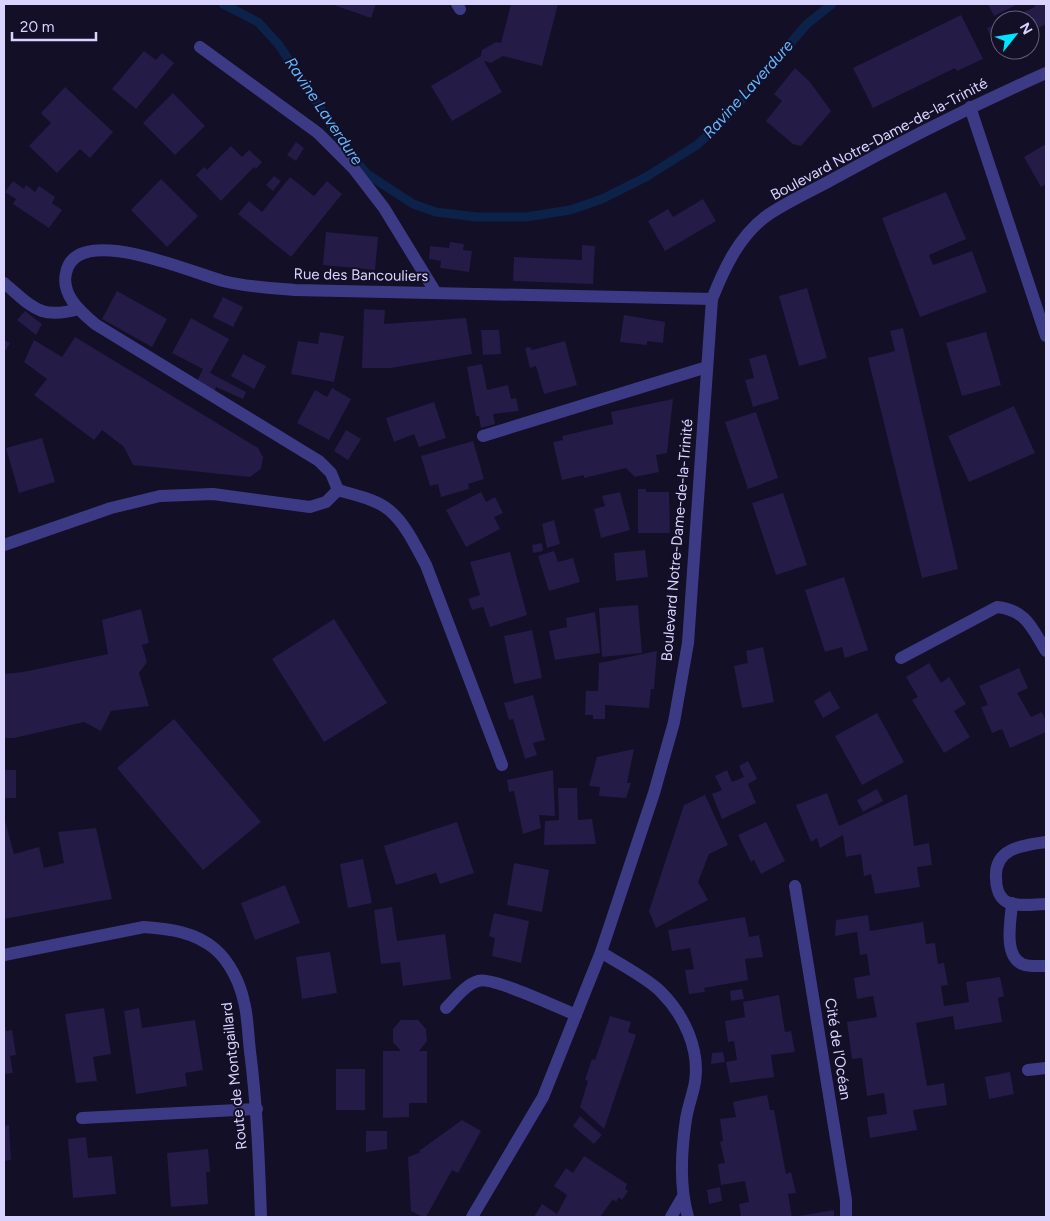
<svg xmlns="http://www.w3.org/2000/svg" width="1050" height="1221" viewBox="0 0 1050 1221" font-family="Figtree,sans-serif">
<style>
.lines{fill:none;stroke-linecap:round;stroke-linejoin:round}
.stream{stroke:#0c2248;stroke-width:9}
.building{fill:#241b47}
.minor{stroke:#3d3a85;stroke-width:12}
.labels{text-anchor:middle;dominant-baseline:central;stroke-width:4;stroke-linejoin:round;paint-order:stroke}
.street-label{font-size:15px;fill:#d9d4ff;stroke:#130f26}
.water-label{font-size:16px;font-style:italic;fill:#62b6ff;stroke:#130f26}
</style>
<rect width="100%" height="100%" fill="#130f26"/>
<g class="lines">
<!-- stream -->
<polyline class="stream" points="223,4 258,22 279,45 350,154 367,174 413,204 436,212 476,217 526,217 570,210 602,199 646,177 697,145 724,120 807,24 832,4"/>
</g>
<!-- building -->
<g class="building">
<polygon points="331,4 376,4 371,18"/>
<polygon points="511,4 558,4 542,66 503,56 491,63 484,61 502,92 452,121 431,86 481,56 482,50 496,42 501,43"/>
<polygon points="988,4 1018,4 994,16"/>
<polygon points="1034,4 1046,4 1046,24 1030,32 1030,20 1006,20 1035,7"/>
<polygon points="961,15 983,59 957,71 955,68 873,108 853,68"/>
<polygon points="1000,23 1000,47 997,48 987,28"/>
<polygon points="144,51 156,60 162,53 174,63 136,109 112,89"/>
<polygon points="795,68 810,82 831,111 801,146 793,144 766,121 782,101 774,94"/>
<polygon points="65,87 113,132 90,158 80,149 57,173 29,146 51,123 41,113"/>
<polygon points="173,93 205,126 175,155 143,123"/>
<polygon points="296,142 304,148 296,161 287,155"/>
<polygon points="1046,144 1046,184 1041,187 1024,157"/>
<polygon points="231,146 242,157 249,150 262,162 256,169 254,167 221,201 196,175 204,167 207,170"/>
<polygon points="274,176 281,181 273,191 266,185"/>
<polygon points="290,177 314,196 327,181 342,194 291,257 238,214 249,201 262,212"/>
<polygon points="161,179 198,216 167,247 131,210"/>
<polygon points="13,181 24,189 26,185 35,192 39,186 55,197 52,203 62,210 49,228 13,204 16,199 5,192"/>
<polygon points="946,192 966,239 929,255 933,265 972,251 987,292 920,317 882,218"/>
<polygon points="703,199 716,221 665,251 648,221 668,209 673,217"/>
<polygon points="326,232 378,237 375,270 323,265"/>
<polygon points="450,242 464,244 463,250 472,251 469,272 440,268 441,261 429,259 430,246 449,248"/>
<polygon points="582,245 595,246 593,284 513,281 514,257 582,260"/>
<polygon points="807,288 827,358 799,366 779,296"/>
<polygon points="117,291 167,319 152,347 102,319"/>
<polygon points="223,297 243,307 233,327 213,317"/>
<polygon points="364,309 385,310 384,324 466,318 472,354 391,368 362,368"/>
<polygon points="25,311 42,324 36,335 17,320"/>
<polygon points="624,315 665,322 663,343 647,341 647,345 620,342"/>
<polygon points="191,318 229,339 210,373 246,392 243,399 216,387 215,391 197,381 203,369 172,353"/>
<polygon points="903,328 958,569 922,578 868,358 895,351 890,331"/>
<polygon points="481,330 499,330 501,354 483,355"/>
<polygon points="320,332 344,336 334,382 291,374 298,341 318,344"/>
<polygon points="986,332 1001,385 962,396 946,343"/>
<polygon points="75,337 258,448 263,457 261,469 250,477 133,465 124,447 102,430 94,440 34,395 47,379 24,362 34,340 62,357"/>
<polygon points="4,340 10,343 4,353"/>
<polygon points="565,341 577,385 544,394 536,366 530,368 525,348 530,347 532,350"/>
<polygon points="243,354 266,366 254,389 231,376"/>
<polygon points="766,354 779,399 753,407 745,380 754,378 749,359"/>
<polygon points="482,364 487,390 508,385 511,399 516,398 519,411 493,414 495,424 481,428 479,416 476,416 467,367"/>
<polygon points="332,388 351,399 329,440 297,423 315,390 327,397"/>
<polygon points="673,399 667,453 656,455 659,472 635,477 626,468 584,478 584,475 562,480 553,442 563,440 562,436 613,424 611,412"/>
<polygon points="434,402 446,438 419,447 414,434 394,442 386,418"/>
<polygon points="1014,406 1035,453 969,482 948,436"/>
<polygon points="756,412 778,478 748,489 725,422"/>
<polygon points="346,430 361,439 348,460 334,451"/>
<polygon points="42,438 55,482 19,493 6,448"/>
<polygon points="473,441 484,479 468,484 469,489 441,497 438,484 430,486 421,456"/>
<polygon points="638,489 646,489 646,492 669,492 670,533 638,533"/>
<polygon points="481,492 486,502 495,497 503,513 494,517 500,529 466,547 446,510"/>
<polygon points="620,492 630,530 601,538 594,509 605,506 602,496"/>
<polygon points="783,493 807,565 776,575 752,503"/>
<polygon points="554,520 560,544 547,548 542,524"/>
<polygon points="542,543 543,551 533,553 532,545"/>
<polygon points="645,550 648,577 616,581 614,553"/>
<polygon points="554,551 558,562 573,558 580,582 549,591 538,556"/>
<polygon points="510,552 527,615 490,627 483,607 472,610 468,599 480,595 470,562"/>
<polygon points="844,577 868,650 845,658 842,647 825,652 805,590"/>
<polygon points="638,605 642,653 602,657 599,608"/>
<polygon points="141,609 149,643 142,645 147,662 139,673 149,706 111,711 101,731 84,722 14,738 4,738 4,674 23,672 108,654 102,620"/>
<polygon points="595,612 600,653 555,660 549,631 567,627 566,618"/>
<polygon points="334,619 387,703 324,742 272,659"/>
<polygon points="532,630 542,678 514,684 504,636"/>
<polygon points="763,647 774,702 742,708 734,666 748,663 746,651"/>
<polygon points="657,651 654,689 651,689 649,708 605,705 605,719 593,719 593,715 585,715 586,691 598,691 599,663"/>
<polygon points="929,663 941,683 949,677 966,704 954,711 970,737 944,753 912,700 918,697 906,677"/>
<polygon points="1019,668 1028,688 1017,693 1031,717 1042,712 1046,721 1046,732 1010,748 1002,729 992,733 981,707 988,705 979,686"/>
<polygon points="830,691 840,708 823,718 814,701"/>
<polygon points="533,695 545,740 533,743 537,755 525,759 513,719 509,720 504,703"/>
<polygon points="877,713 904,762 862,785 835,736"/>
<polygon points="174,719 261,822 203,870 117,768"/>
<polygon points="634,749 627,783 631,783 626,798 599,796 600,787 589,786 597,757"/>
<polygon points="748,761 757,779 748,784 756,803 722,819 712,794 722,790 715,776 727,770 732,782 744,777 739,766"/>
<rect x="4" y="770" width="12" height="28"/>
<polygon points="553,770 555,816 539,815 541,828 523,834 514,791 509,792 507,780"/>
<polygon points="558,788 577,788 578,820 592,819 596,844 544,845 545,821 559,820"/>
<polygon points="877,789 883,801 863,812 857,800"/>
<polygon points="827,793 839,826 907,794 914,846 929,843 932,865 917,867 920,887 875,894 871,874 864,876 861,854 846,857 843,835 820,848 817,838 811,842 796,805"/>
<polygon points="705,795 728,845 709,854 698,882 708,900 656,928 649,911 684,805"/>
<polygon points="4,817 14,854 39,847 44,868 64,863 58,832 96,828 112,899 4,919"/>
<polygon points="457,822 474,873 440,884 436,873 396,885 384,846"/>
<polygon points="766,822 785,861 761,874 754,860 751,862 738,835"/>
<polygon points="363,859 372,903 348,908 340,864"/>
<polygon points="514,863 549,870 542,912 507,905"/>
<polygon points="285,885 300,923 255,940 241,903"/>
<polygon points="392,907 397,941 445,934 451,979 403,986 400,962 381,964 374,910"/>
<polygon points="494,913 529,921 521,963 492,956 495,938 489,936"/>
<polygon points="868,915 870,931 923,922 926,944 935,943 938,964 944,963 948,985 941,986 944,1006 969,1002 966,982 1000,977 1004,996 998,998 1002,1022 955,1030 953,1016 916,1023 927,1086 944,1083 947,1105 913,1110 917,1130 870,1138 867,1117 887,1114 884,1093 867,1096 862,1058 852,1059 847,1022 877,1017 873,996 857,999 854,978 870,975 867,954 860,955 857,932 835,936 836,920"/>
<polygon points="745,917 749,937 759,935 763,957 745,959 748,980 704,988 705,992 689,994 685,970 694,969 690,948 672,951 668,930"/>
<polygon points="330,952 337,993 302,999 296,957"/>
<polygon points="742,989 744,999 731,1001 730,991"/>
<polygon points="779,995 785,1032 791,1031 795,1052 771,1055 774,1077 730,1083 726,1062 737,1060 734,1041 728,1042 725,1021 745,1017 743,1002"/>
<polygon points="104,1008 111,1054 93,1057 97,1081 76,1083 65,1014"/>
<polygon points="139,1008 142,1028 195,1020 203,1070 185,1073 187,1086 136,1094 124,1011"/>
<polygon points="610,1016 631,1022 628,1032 636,1035 604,1129 580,1107 588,1081 585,1080 592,1059 595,1060"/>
<polygon points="4,1019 6,1031 12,1030 16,1055 10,1056 13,1073 4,1074"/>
<polygon points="401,1020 418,1020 426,1029 427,1041 419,1051 427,1051 427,1103 409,1103 409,1117 383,1118 383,1051 401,1051 393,1042 393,1029"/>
<polygon points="723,1052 725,1062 711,1064 712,1053"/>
<rect x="336" y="1069" width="29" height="41"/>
<polygon points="1010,1072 1014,1094 989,1099 985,1077"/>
<polygon points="767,1095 770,1110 774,1110 786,1174 791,1172 796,1193 788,1194 792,1217 741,1217 739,1204 749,1202 745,1181 721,1185 718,1164 725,1163 720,1142 723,1141 720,1119 736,1117 733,1102"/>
<polygon points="580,1116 602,1135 594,1144 573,1126"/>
<polygon points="462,1120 481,1131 458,1173 452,1170 426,1217 423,1217 411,1211 408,1157 421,1152 419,1151"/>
<polygon points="9,1125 11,1160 4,1161 4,1126"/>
<polygon points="366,1131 387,1131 387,1149 366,1152"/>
<polygon points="86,1137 88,1158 112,1156 116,1194 73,1198 68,1139"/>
<polygon points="208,1149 210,1172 206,1172 208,1204 171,1207 167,1153"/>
<polygon points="584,1156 627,1184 625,1189 628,1191 622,1200 619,1197 616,1202 613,1199 600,1217 534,1217 542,1204 557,1214 567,1195 554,1186 566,1168 573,1173"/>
<polygon points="720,1187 722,1201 709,1204 707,1190"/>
<polygon points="834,1210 834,1217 799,1217 799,1216"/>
</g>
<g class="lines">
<!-- minor -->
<g class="minor">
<polyline points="457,4 460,9"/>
<polyline points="200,47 318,133 354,169 384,208 436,293"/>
<polyline points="970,107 1046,336"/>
<path d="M 4,283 C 33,307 39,320 79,309"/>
<polyline points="483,436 707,367"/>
<path d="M 338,490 C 354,495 376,499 389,510 C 406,524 416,547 426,565 L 502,765"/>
<path d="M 4,545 L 111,508 L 160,496 L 213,494 L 310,507 L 326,502 L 338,490 L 331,473 L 319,461 L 95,324 C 80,311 61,295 66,273 C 76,221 192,273 223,281 C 246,287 271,288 295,290 L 712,299"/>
<path d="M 901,658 L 997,607 C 1026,610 1032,628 1046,651"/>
<path d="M 1046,842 C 1023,845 994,848 996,878 C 996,885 998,895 1004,900 C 1013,908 1035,904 1046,904"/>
<polyline points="795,886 846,1200 846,1217"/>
<path d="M 1012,903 C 1011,920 1003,955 1022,964 C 1029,967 1039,966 1046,966"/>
<path d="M 601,952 C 619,964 646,977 661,992 C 684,1015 700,1049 695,1082 C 693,1094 688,1106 686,1119 C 681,1152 679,1186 688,1217"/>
<path d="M 4,955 L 144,927 C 170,929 195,932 215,949 C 230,962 240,983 244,1002 C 248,1017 248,1035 250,1051 C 257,1106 259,1161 261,1217"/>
<path d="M 446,1008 C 455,999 465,985 478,981 C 492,976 559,1008 576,1015"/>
<polyline points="1028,1070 1046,1068"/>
<polyline points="82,1118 257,1109"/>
<path d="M 472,1217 L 543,1097 L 601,952 L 654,793 L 674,722 L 688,643 L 712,299 C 724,269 738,238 765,217 C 786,202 812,191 835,178 C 904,140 974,105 1046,73"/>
<polyline points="671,1217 682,1198"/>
</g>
</g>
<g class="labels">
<!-- street labels -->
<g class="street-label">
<text transform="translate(879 139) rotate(-28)">Boulevard Notre-Dame-de-la-Trinité</text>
<text transform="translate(361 275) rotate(1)">Rue des Bancouliers</text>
<text transform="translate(677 540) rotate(-85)">Boulevard Notre-Dame-de-la-Trinité</text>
<text transform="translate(838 1049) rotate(81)">Cité de l'Océan</text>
<text transform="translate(234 1076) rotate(-96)">Route de Montgaillard</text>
</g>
<!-- water labels -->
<g class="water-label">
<text transform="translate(748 89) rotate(-48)">Ravine Laverdure</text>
<text transform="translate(324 111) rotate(56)">Ravine Laverdure</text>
</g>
</g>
<!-- border -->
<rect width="1050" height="1221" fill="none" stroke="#d9d4ff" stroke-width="10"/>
<!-- north arrow -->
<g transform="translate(1015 35) rotate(60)"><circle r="24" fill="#130f26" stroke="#625e7d"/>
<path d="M0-4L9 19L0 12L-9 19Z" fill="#00e5ff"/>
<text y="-8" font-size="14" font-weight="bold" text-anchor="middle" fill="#d9d4ff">N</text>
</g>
<!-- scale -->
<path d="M12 32v8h84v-8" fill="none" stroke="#d9d4ff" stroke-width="2.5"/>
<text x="20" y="32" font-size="15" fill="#d9d4ff" stroke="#130f26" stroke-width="4" paint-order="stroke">20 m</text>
</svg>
